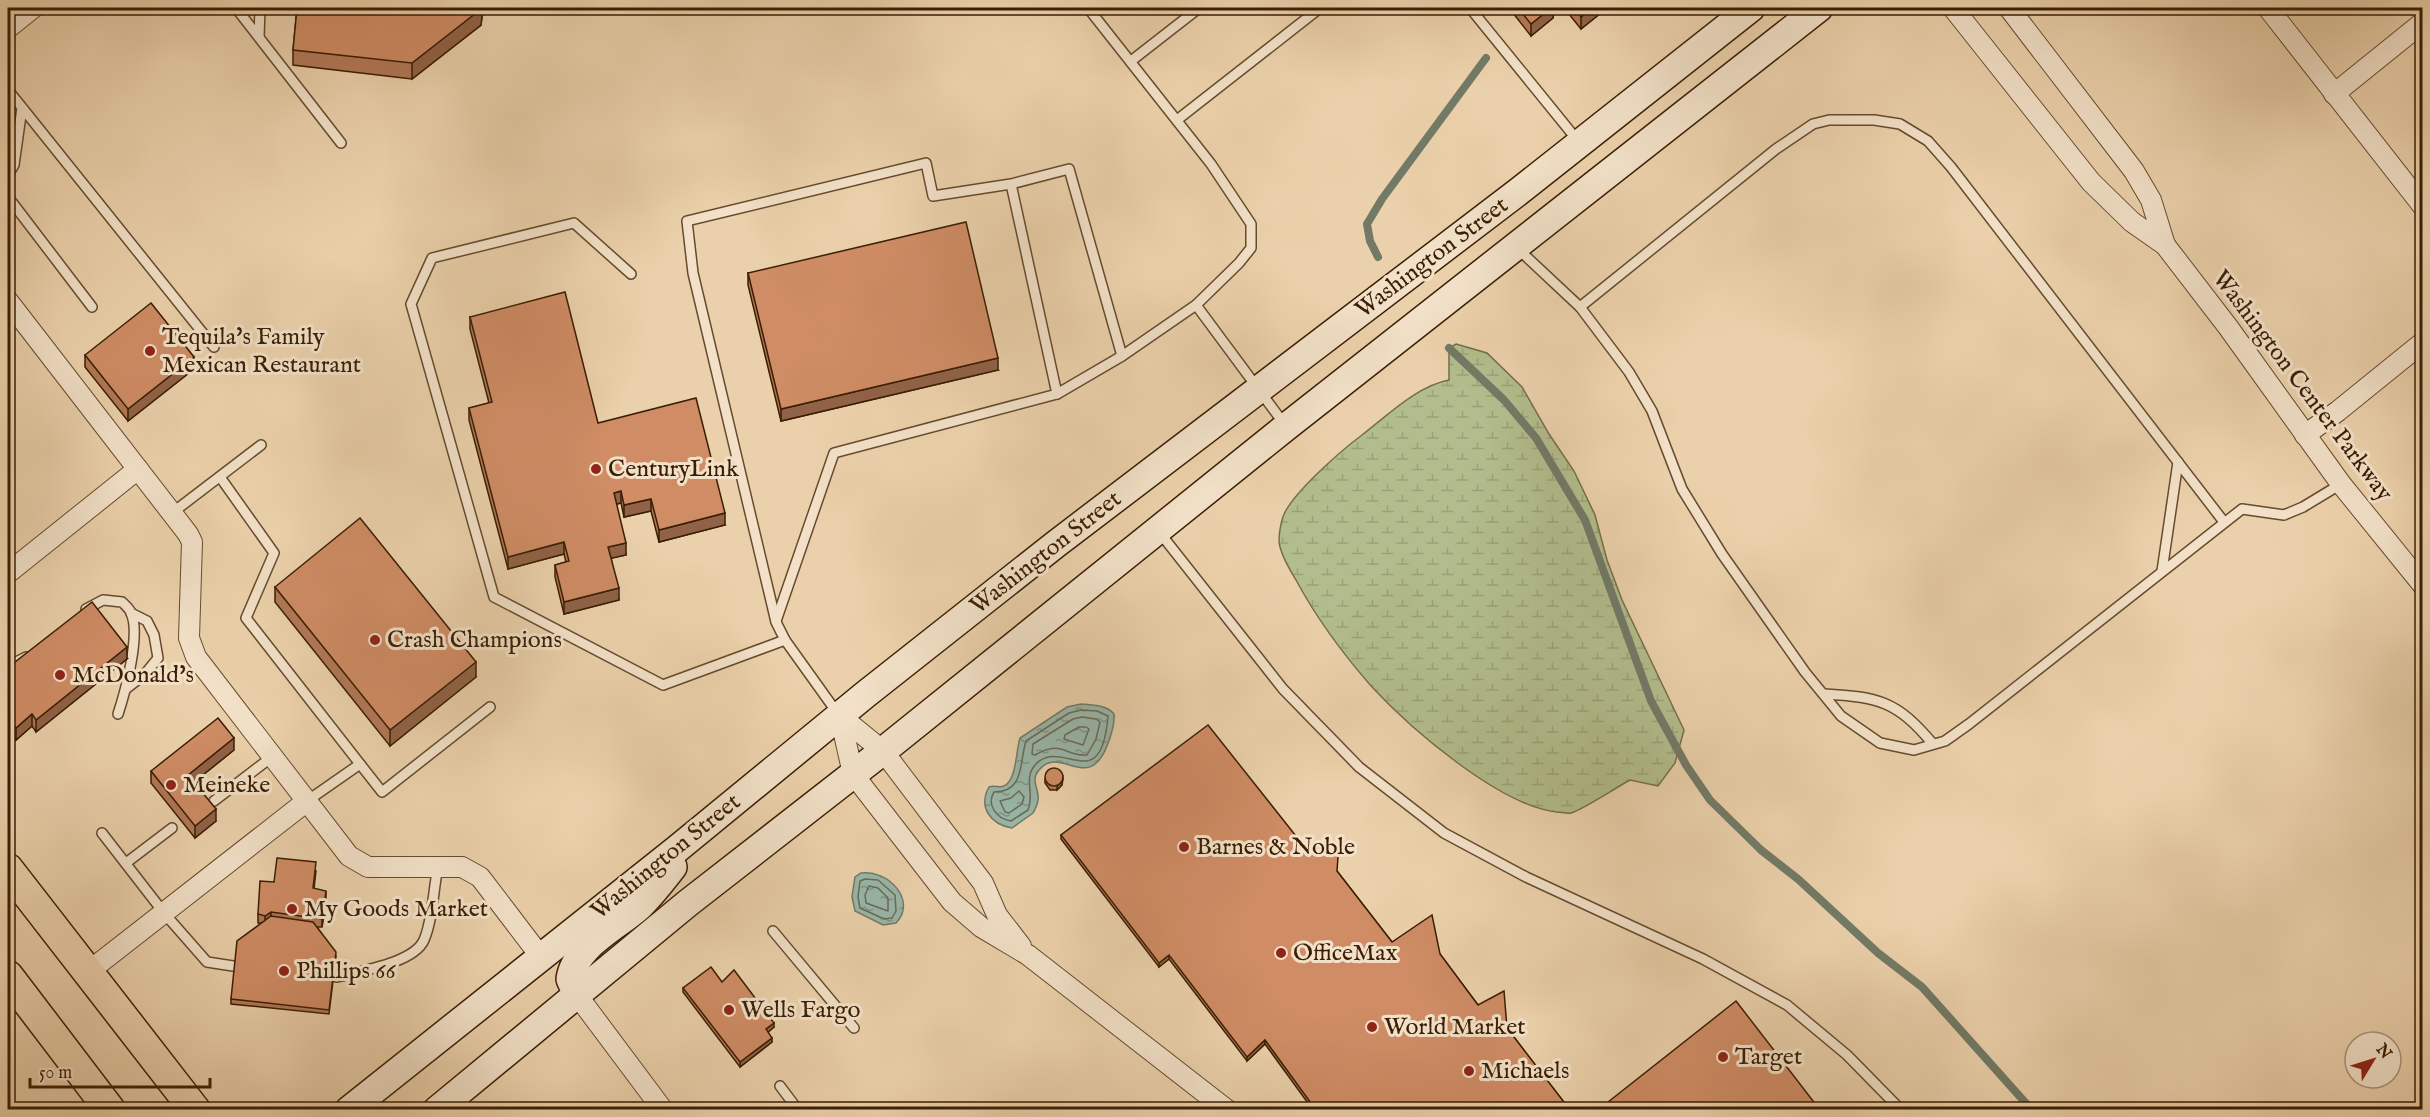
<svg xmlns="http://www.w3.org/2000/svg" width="2430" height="1117" viewBox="0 0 2430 1117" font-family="'IM FELL English',serif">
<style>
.wetland{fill:url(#wetland-marsh);stroke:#766e48;stroke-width:1.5}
.water{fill:url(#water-ripples);stroke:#727a67;stroke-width:1.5}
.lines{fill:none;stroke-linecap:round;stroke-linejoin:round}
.shore{stroke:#696a56;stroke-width:1.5}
.stream{stroke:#727a67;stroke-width:8}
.service-casing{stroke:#664b2d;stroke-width:12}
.minor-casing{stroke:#664b2d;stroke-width:22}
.secondary-casing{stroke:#3a1e03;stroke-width:30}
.primary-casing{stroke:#3a1e03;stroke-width:33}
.service{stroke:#f2e1c8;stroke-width:9}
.minor{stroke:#f2e1c8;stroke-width:20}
.secondary{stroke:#f2e1c8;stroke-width:27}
.primary{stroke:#ebd1ab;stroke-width:30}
.wall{fill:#b27857;stroke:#3a1e03;stroke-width:1.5}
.shaded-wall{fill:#916247;stroke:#3a1e03;stroke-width:1.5}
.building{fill:#cf8c65;stroke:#3a1e03;stroke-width:1.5}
.poi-dot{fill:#8f2418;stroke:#f2e1c8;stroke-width:2}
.labels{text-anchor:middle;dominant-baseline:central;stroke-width:6;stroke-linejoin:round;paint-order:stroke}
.street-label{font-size:24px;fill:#3a1e03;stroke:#f2e1c8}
.poi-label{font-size:24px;fill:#3a1e03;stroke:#f2e1c8;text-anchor:start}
</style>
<defs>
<pattern id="wetland-marsh" width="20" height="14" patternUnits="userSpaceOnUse" patternTransform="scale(1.5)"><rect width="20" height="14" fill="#b2bd8d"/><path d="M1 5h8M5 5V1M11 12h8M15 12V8" fill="none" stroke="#9aa278"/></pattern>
<pattern id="water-ripples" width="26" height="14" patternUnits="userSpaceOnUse" patternTransform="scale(1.5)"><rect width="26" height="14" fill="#98b7aa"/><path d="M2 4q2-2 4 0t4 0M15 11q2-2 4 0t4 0" fill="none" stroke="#7d9488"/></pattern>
</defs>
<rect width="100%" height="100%" fill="#ebd1ab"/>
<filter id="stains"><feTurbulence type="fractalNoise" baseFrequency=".00333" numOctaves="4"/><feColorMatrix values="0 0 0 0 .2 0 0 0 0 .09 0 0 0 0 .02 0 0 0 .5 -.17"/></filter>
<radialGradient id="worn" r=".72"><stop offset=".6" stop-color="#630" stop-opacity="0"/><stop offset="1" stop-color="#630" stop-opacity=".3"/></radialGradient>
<!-- wetland -->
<path class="wetland" d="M 1456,344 L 1487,353 L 1522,387 L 1549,434 L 1574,471 L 1595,515 L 1607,560 L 1622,600 L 1684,730 L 1675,763 L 1658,786 L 1630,780 C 1617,787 1582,810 1571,813 C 1567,814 1561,812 1557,812 C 1500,806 1411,729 1372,687 C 1343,654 1317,619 1296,580 C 1290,570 1283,559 1280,547 C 1278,540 1280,528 1282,520 C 1287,497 1342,450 1362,435 C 1388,415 1417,386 1449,380 L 1449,348 Z"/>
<!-- water -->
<g class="water">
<path d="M 1081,704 C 1092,705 1107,705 1114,714 C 1115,724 1111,736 1107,746 C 1088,794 1060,744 1039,770 C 1031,779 1037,786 1038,795 C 1039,801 1036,808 1033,813 L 1012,828 C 990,824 978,807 989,787 C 994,785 1000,788 1004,786 C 1017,780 1016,749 1020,738 L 1067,707 Z"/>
<path d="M 861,873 C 887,869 918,900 896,923 L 883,925 L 855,911 L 852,897 L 855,877 Z"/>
</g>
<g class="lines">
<!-- shore -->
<g class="shore">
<path d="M 1081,710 L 1097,711 L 1108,716 C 1101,800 1061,735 1035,765 C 1023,779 1035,794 1028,810 L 1011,821 C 997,819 986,805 994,792 C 1025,792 1019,763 1026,741 L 1069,713 Z"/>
<path d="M 1082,717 L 1096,719 L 1100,722 L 1096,739 L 1087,755 C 1065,757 1063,739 1035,755 L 1032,754 L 1033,744 L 1073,719 Z"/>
<polygon points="1079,727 1086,727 1089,729 1083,745 1064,739 1065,735"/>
<polygon points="1019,791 1024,797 1022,804 1009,813 1005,812 1000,801 1011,798"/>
<polygon points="865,879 878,880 895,895 896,911 892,918 884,919 860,908 858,897 860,881"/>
<polygon points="869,886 878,888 888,898 888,911 866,903 865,895"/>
</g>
<!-- stream -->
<g class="stream">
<polyline points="1378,257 1370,241 1367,224 1382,199 1486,58"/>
<polyline points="1449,348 1504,400 1536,438 1585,520 1651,701 1686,765 1710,800 1761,850 1798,879 1878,953 1922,987 2032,1110"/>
</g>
<defs>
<g id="service">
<polyline points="236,8 341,143"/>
<polyline points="1088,8 1211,164 1251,224 1251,248 1239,263 1196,305"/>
<polyline points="1470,8 1578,141"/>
<polyline points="259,37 260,8"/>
<polyline points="1131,61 1199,8"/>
<polyline points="8,90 214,347"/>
<polyline points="1177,120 1320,8"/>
<polyline points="8,175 14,165 22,108"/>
<polyline points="8,197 92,307"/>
<polyline points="1517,248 1580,307 1629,372 1652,411 1682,489 1722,554 1805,672 1841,716 1880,743 1914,750 1945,741 1969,724 2242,509 2284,515 2303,507 2341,484"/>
<polyline points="631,274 574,223 432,258 411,304 494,597 663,685 785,640"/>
<polyline points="1580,307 1776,149 1813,124 1829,120 1874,120 1900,124 1928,141 1951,167 2224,522"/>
<polyline points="1122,356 1196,305 1285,425"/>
<polyline points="220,477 274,553 246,618 360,764 307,801"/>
<polyline points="172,513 261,445"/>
<polyline points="1160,533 1283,689 1359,767 1444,833 1526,877 1703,959 1787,1005 1847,1055 1901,1110"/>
<polyline points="2162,571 2178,462"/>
<path d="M 86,609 L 103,600 L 122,602 C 125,605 130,609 131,613 C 141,634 125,693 118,714"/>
<polyline points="776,621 834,453 1057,394"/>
<polyline points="8,666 26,657"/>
<polyline points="127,688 145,674 158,658 154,635 147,621 131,613"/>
<path d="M 1824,694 C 1879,697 1897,701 1933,744"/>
<polyline points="838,714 785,640 776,622 693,273 687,221 926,163 933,196 1011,184 1057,394 1122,356 1069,169 1011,184"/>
<polyline points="360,764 382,792 490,707"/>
<polyline points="214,801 273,756"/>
<polyline points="102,833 164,913 207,962 233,966"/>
<polyline points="126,863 172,828"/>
<polyline points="773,931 854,1028"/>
<path d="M 337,977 C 360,971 414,963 424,940 C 433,919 433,890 438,867"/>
<polyline points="780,1086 798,1110"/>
</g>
<g id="minor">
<polyline points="1953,8 2091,182 2132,222 2165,245 2228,327 2341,484 2422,584"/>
<polyline points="2009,8 2134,171 2151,200 2165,245"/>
<polyline points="2268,8 2422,205"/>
<polyline points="8,28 33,8"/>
<polyline points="2334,94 2422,23"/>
<polyline points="8,301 188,534 192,542 189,638 196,657 349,856 368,867 462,867 480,877 541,957"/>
<polyline points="2305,435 2338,411 2422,343"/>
<polyline points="8,573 138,469"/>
<polyline points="840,716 853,774 952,902 981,927 1028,955 1227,1110"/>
<polyline points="840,716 883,751 983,883 997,915 1021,946"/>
<polyline points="88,972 307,801"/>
<polyline points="577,995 663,1110"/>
</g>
<g id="secondary">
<path d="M 577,995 L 570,979 C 575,946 617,927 640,906 C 652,894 663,880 673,867"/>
<polyline points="349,1110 677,849 866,694 1056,544 1518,192 1751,8"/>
<polyline points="437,1110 688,903 883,751 1286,427 1819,8"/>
</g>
<g id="primary">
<polyline points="8,869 195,1110"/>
<polyline points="8,976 110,1110"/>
</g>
</defs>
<!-- service casing -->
<use href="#service" class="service-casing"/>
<!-- minor casing -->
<use href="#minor" class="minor-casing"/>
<!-- secondary casing -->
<use href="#secondary" class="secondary-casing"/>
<!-- primary casing -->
<use href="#primary" class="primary-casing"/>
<!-- service -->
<use href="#service" class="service"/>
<!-- minor -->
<use href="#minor" class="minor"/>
<!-- secondary -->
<use href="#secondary" class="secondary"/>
<!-- primary -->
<use href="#primary" class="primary"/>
</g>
<!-- wall -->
<g class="wall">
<polygon points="297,8 483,8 481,25 412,79 293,65 293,50"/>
<polygon points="1509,8 1553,8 1553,18 1531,36"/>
<polygon points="1564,8 1607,8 1581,29"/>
<polygon points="748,273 998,370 781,421 748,285"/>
<polygon points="470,317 598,423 725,525 659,542 651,511 624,517 621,503 616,504 626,555 611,558 619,600 564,614 555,577 555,565 566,562 564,554 508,569 469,420 469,408 489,403 470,329"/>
<polygon points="85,355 194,369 128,421 85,367"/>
<polygon points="275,587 476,677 390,746 275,602"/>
<polygon points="127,659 36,732 32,726 16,740 8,728 8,676 10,674 10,666"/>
<polygon points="234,750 194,782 216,821 195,838 151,783 151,771"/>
<polygon points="1045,779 1063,779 1062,785 1057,790 1050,790 1045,783"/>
<polygon points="1061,835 1307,850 1337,871 1392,942 1440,954 1478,1005 1507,1028 1570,1110 1313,1110 1265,1044 1247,1061 1169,959 1159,967 1061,839"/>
<polygon points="316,871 314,889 326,899 322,927 317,927 336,956 329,1014 231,1004 231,999 261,923 258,923 258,914 274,882"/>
<polygon points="722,982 774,1027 768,1032 772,1042 740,1067 683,992 683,988"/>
</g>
<!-- shaded-wall -->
<g class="shaded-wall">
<polygon points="482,8 483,8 481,25 412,79 412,63"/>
<polygon points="1551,8 1553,8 1553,18 1531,36 1531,24"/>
<polygon points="1592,8 1607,8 1581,29 1581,17"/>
<polygon points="194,357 194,369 128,421 128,409"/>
<polygon points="998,358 998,370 781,421 781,409"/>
<polygon points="621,491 621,503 614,505 614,493"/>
<polygon points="651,499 651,511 624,517 624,505"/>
<polygon points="725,513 725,525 659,542 659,530"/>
<polygon points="564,542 564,554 508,569 508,557"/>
<polygon points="626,543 626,555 608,559 608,547"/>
<polygon points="619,588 619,600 564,614 564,602"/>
<polygon points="127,647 127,659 36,732 36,720"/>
<polygon points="476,662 476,677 390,746 390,730"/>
<polygon points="32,714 32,726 16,740 16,728"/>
<polygon points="234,738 234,750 188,787 188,775"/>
<polygon points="1063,775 1062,785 1057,790 1057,786"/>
<polygon points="216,809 216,821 195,838 195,826"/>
<polygon points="326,891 326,899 322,927 322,919"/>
<polygon points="271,912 271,920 265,925 265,916"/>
<polygon points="1169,955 1169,959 1159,967 1159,963"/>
<polygon points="774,1023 774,1027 766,1034 766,1029"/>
<polygon points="772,1038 772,1042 740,1067 740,1062"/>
<polygon points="1265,1040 1265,1044 1247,1061 1247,1057"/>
</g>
<!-- building -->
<g class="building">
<polygon points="297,8 482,8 481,9 412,63 293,50"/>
<polygon points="1518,8 1551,8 1531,24"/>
<polygon points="1574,8 1592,8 1581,17"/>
<polygon points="966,222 998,358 781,409 748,273"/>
<polygon points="565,292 598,423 696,398 725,513 659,530 651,499 624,505 621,491 614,493 626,543 608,547 619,588 564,602 555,565 569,561 564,542 508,557 469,408 492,402 470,317"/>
<polygon points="151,303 194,357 128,409 85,355"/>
<polygon points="360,518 476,662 390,730 275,587"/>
<polygon points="92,602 127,647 36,720 32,714 16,728 8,716 8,676 13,671 10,666"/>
<polygon points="218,718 234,738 188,775 216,809 195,826 151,771"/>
<polygon points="1208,725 1307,850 1339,843 1337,871 1392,942 1432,915 1440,954 1478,1005 1504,991 1507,1028 1570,1110 1316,1110 1265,1040 1247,1057 1169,955 1159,963 1061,835"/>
<circle cx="1054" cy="777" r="9"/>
<polygon points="277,858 316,862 313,888 326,891 322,919 271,912 265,916 258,914 260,881 274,882"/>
<polygon points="271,916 313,922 336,952 329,1010 231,999 237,941"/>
<polygon points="711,967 722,982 734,970 774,1023 766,1029 772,1038 740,1062 683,988"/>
<polygon points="1736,1001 1820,1110 1598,1110"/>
</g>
<!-- markers -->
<g class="poi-dot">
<circle cx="150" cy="351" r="6"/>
<circle cx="596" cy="469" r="6"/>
<circle cx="375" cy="640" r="6"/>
<circle cx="60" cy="675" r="6"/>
<circle cx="171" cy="785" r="6"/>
<circle cx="1184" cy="847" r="6"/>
<circle cx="292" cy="909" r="6"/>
<circle cx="1281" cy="953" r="6"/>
<circle cx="284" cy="971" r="6"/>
<circle cx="729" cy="1010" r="6"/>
<circle cx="1372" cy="1027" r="6"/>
<circle cx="1723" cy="1057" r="6"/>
<circle cx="1469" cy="1071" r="6"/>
</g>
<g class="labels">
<!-- street labels -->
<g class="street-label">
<text transform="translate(1432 258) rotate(-37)">Washington Street</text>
<text transform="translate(2302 386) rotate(53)">Washington Center Parkway</text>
<text transform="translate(1046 553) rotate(-38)">Washington Street</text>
<text transform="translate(666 857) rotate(-39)">Washington Street</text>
</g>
<!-- poi labels -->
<g class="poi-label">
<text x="162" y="337">Tequila's Family<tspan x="162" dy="28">Mexican Restaurant</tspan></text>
<text x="608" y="469">CenturyLink</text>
<text x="387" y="640">Crash Champions</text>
<text x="72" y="675">McDonald's</text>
<text x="183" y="785">Meineke</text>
<text x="1196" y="847">Barnes &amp; Noble</text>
<text x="304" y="909">My Goods Market</text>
<text x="1293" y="953">OfficeMax</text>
<text x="296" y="971">Phillips 66</text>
<text x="741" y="1010">Wells Fargo</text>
<text x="1384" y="1027">World Market</text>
<text x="1735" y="1057">Target</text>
<text x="1481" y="1071">Michaels</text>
</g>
</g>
<!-- margin -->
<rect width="2430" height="1117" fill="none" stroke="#ebd1ab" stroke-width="30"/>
<rect x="9" y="9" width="2412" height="1099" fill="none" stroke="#3a1e03" stroke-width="3"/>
<rect x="15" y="15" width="2400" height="1087" fill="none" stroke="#3a1e03" stroke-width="1.5"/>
<!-- north arrow -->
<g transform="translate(2373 1060) rotate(52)"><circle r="28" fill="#f2e1c8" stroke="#a89379" stroke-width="1.5"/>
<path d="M0-4.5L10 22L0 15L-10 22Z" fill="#8f2418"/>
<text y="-9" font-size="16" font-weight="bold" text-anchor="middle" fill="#3a1e03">N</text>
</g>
<!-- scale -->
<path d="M30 1078v9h180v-9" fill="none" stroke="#3a1e03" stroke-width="3"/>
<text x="39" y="1078" font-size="18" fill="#3a1e03" stroke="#f2e1c8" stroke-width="4.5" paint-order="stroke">50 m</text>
<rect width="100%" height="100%" filter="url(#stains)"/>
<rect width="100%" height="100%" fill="url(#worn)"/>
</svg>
